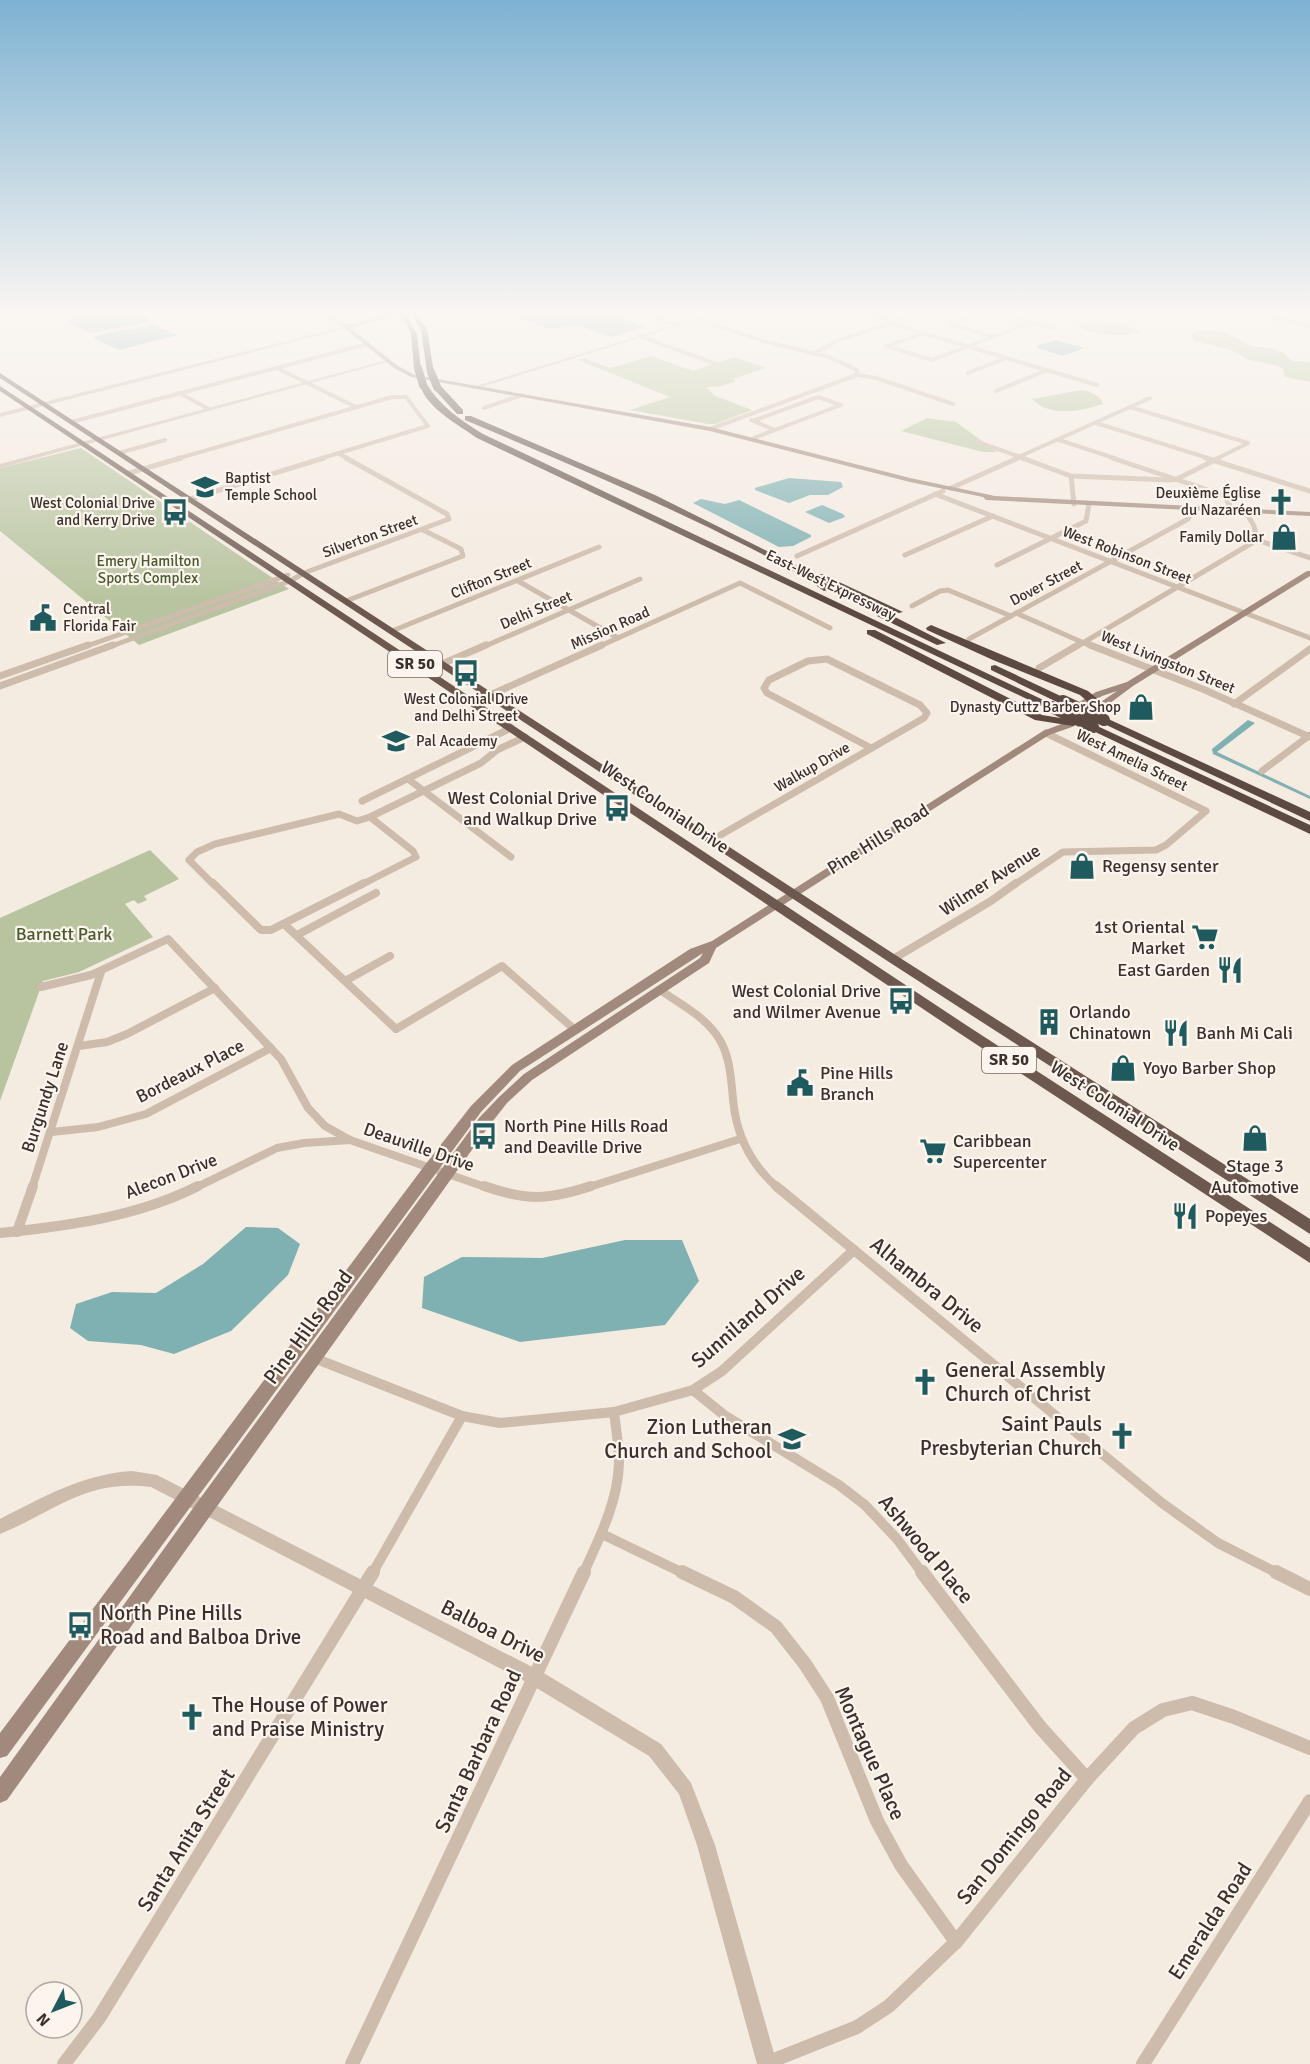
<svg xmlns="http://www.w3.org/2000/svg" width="1310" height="2064" viewBox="0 0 1310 2064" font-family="Signika,sans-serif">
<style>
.green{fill:#b8c4a0}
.water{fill:#7fb0b2}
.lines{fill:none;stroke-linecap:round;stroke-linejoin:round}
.minor-far5{stroke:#cdbbac;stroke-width:4}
.minor-far4{stroke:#cdbbac;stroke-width:5}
.minor-far3{stroke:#cdbbac;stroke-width:7}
.minor-far2{stroke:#cdbbac;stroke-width:8}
.minor-far1{stroke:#cdbbac;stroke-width:10}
.minor{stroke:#cdbbac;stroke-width:14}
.tertiary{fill:#cdbbac;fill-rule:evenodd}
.secondary{fill:#a18a7d;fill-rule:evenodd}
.trunk{fill:#6c584f;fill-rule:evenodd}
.motorway{fill:#5c4a42;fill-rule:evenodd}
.motorway-bridge-far1{stroke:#5c4a42;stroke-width:8}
.motorway-bridge{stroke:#5c4a42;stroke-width:12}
.labels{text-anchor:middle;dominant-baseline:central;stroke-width:4.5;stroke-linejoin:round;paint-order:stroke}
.far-poi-label{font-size:15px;fill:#3b302b;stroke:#fbf5ee;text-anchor:end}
.far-street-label{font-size:15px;fill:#3b302b;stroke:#fbf5ee}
.far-park-label{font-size:15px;fill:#4a5a2e;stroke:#fbf5ee}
.shield{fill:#fbf5ee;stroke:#756b66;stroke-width:1.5}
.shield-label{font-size:16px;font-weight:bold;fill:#3b302b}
.poi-label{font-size:18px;fill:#3b302b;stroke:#fbf5ee;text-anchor:start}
.street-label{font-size:18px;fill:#3b302b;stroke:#fbf5ee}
.park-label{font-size:18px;fill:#4a5a2e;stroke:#fbf5ee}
.near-street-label{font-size:21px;fill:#3b302b;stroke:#fbf5ee}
.near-poi-label{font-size:21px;fill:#3b302b;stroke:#fbf5ee;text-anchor:start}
</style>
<rect width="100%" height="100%" fill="#f4ebe1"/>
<!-- green -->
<g class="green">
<path d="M 1095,322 L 1122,324 L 1142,332 C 1128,338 1089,335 1077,326 L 1078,324 Z"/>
<polygon points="1201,330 1224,332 1251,346 1274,349 1284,353 1293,361 1310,362 1310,382 1285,377 1283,369 1279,366 1249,360 1231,350 1195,341 1191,334"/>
<polygon points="651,356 693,371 735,357 766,368 733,379 736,381 718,387 713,386 707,388 715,396 752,410 715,424 708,424 630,410 670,397 578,360 584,358 610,368"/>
<path d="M 1082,390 C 1090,392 1101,395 1103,404 C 1081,411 1050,418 1032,399 Z"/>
<polygon points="927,418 956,422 997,452 983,452 901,431"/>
<polygon points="81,448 289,589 139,645 0,531 0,468"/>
<polygon points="150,850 179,879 144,896 147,900 138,904 134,900 125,904 153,937 79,972 43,981 0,1101 0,918"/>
</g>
<!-- water -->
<g class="water">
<polygon points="102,312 134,312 147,318 148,322 89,333 68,322 78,317"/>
<polygon points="505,312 602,312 644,327 612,337 578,325 551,329"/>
<polygon points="154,325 178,335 119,350 93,338 107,333"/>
<polygon points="1056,340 1084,348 1063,356 1037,348 1039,345"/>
<polygon points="789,478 841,482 843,487 828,495 810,495 789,503 755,490 755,488"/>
<polygon points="701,499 725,504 739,500 811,535 811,537 793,546 779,547 693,503"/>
<polygon points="822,505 843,514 845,517 829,523 805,512"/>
<polygon points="1248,720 1255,723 1217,752 1310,796 1310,799 1213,754 1212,749"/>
<polygon points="246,1227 278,1228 300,1244 288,1275 231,1331 174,1354 141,1345 88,1341 70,1328 76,1304 112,1292 156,1293 203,1264"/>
<polygon points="625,1240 682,1240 699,1281 665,1325 520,1342 422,1308 424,1277 462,1257 542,1258"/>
</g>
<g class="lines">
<!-- minor-far5 -->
<g class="minor-far5">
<polyline points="640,312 677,325"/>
<polyline points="861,312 893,322"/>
<polyline points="994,312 1053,328"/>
<polyline points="1248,312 1310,326"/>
<polyline points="697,319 763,341 829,357 857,370 857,375"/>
<polyline points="889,323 1097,385"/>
<polyline points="950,324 993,337"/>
<polyline points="951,324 985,312"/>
<polyline points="639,336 722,366"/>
<polyline points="886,346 932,360 1032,322"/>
<polyline points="887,346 922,334"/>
<polyline points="813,354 837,341 923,312"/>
<polyline points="277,368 356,407"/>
<polyline points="968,373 1004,359"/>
<polyline points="857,375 876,378 953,404"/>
<polyline points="996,391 1045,371"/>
<polyline points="179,393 209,409"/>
<polyline points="1130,407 1248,443"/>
<polyline points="484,408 522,395"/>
<polyline points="751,420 775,430"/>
<polyline points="753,421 818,397 841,405"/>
<polyline points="71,422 367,344"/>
<polyline points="1096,423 1211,459"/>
<polyline points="710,429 857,375"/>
<polyline points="754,438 841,405"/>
<polyline points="1059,440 1117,459"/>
<polyline points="978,442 1026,459"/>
<polyline points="119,453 165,440"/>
<polyline points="339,454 349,459"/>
<polyline points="176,459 392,397 406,397 428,426 319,459"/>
<polyline points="1014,459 1150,398"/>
<polyline points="1216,459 1248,443"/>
</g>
<!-- minor-far4 -->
<g class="minor-far4">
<polyline points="1022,458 1071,476 1169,480 1177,479 1219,458"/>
<polyline points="1112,458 1220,494 1225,497 1233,511"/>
<polyline points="1206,458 1310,491"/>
<polyline points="129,473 181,458"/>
<polyline points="1071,476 1074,504"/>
<polyline points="951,488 1018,458"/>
<polyline points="935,494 1310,638"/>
<polyline points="174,504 324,458"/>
<polyline points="1257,540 1310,558"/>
<polyline points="905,555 993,516"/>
<polyline points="797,556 943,491"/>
<polyline points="997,565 1086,521 1089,504"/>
<polyline points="518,581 618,638"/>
<polyline points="346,601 463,556 461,549 423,530"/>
<polyline points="912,606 940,591 948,590 1011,616"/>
<polyline points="1016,613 1093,647"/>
<polyline points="392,631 599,547"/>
<polyline points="969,639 1188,519 1193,510"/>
<polyline points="84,647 288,575"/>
<polyline points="109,647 290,581 304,573 449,519 447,514 346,458"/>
<polyline points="483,647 640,579"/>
<polyline points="598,647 740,583 830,628"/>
<polyline points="1076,647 1257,540 1254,526 1246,512"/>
</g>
<!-- minor-far3 -->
<g class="minor-far3">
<polyline points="1090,645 1205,690 1310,737"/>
<polyline points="442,664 486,645"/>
<polyline points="1039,668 1078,645"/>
<polyline points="0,676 88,645"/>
<polyline points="0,686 113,645"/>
<polyline points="490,695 602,645"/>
<polyline points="1234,704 1310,649"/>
<polyline points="1262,771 1310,735"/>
<polyline points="408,779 511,857"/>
<polyline points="362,801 511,728"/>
<polyline points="370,817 481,763 497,750 525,737"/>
<polyline points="712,840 924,718 927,713 920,705 827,659 808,661 769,680 764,688 767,693 871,748"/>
<polyline points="214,885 189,860 197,852 215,844 339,814 357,821 370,817"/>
<polyline points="361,885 416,857 413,851 370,817"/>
<polyline points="1014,885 1063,852 1156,850 1166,845 1206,811 1046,733"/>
</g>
<!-- minor-far2 -->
<g class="minor-far2">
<polyline points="213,883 261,930 271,930 364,883"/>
<polyline points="284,924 396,1029 502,966 574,1029"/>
<polyline points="297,935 376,893"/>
<polyline points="893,959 991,901 1016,883"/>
<polyline points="345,981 390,956"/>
<polyline points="41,987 91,975 168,939 281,1059 308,1108 325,1126 350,1140 488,1188"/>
<path d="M 660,990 C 679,1003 704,1016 718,1037 C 730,1055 731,1078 733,1099 C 736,1135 750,1164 778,1188"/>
<polyline points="79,1046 107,1042 127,1034 215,988"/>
<polyline points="52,1132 98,1127 146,1114 271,1048"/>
<polyline points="32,1188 101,972"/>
<polyline points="195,1188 277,1148 304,1143 350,1140"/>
<polyline points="586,1188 740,1139"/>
</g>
<!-- minor-far1 -->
<g class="minor-far1">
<path d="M 484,1186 C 527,1201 548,1200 591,1186"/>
<polyline points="776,1186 1162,1503 1218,1543 1279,1574"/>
<polyline points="17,1232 33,1186"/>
<path d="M 0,1233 C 67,1226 137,1217 198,1186"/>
<polyline points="314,1358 462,1416 500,1423 614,1412 693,1390 722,1371 854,1250"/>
<polyline points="693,1390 724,1415 839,1485 865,1505 897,1539 923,1574"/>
<polyline points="602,1534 685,1574"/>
<polyline points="372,1574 462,1416"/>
<path d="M 583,1574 C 599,1539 618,1502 619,1463 C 619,1446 616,1429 614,1412"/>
</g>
<!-- minor -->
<g class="minor">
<polyline points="682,1572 734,1597 776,1627 805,1664 827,1698 877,1821 901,1865 956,1942"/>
<polyline points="922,1572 1040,1727 1087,1779"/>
<polyline points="1276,1572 1310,1589"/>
<polyline points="64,2064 99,2018 373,1572"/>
<polyline points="352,2064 584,1572"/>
<polyline points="764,2064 857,2027 889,2006 956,1942 1087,1779 1134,1728 1163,1710 1192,1703 1234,1717 1310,1748"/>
<polyline points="1143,2064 1310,1801"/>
</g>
<!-- tertiary -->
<g class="tertiary">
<polygon points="717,312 723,312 478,388 473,387"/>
<polygon points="346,326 348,328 0,417 0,413"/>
<polygon points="387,360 391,361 0,468 0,464"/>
<path d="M 132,1471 L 157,1475 L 542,1672 L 661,1744 L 691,1783 L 715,1845 L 777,2064 L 757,2064 L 697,1845 L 679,1794 L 649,1756 L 530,1684 L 151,1487 C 85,1479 56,1511 0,1534 L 0,1519 C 43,1497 83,1474 132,1471 Z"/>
</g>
<!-- secondary -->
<g class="secondary">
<polygon points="316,312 322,312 347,325 401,312 408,312 350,328 398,366 415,375 710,427 910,478 995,496 1310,512 1310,516 986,500 983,497 910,482 710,431 411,377 394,368 340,325"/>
<polygon points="1307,571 1310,571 1310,576 1133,686 1094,715 1072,727 1049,735 716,948 709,963 532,1080 507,1103 489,1126 7,1800 0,1803 0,1777 199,1500 479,1118 499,1097 524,1074 700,958 703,953 520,1071 481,1112 7,1756 0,1758 0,1733 425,1165 471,1106 512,1065 690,949 712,941 1043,731 1077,718 1117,691 1102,696 1072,714 1066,714 1066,710 1096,692 1127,682"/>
</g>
<!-- trunk -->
<g class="trunk">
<polygon points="0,373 897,956 1310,1219 1310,1234 889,962 0,378"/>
<polygon points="0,386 966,1025 1310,1248 1310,1263 956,1031 0,391"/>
</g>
<!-- motorway -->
<g class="motorway">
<polygon points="409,312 415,312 427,329 434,374 427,372 421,329"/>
<polygon points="405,314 417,334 421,370 414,368 411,334 402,316"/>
<path d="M 420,383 L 426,383 C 440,406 460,420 483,434 L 1058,707 L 1056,709 L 1048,709 L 477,438 C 460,426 422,405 420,383 Z"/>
<polygon points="434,385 440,385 463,410 463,414 457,414 434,389"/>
<path d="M 465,416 L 471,416 L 655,495 L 815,575 L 822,574 L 903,612 L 894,614 L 824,582 L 832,589 L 824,591 C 791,566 749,548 712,529 C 631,490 548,455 465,420 Z"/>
<polygon points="877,612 885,612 946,643 937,645 877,616"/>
<polygon points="931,625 1088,691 1100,701 1097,712 1091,715 1087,714 1085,712 1088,702 1080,695 993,660 927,630 926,628"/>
<polygon points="867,630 875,630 1042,715 1073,720 1079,723 1073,726 1035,720 867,634"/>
<polygon points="995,665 1067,699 1069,701 1067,703 1059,703 991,670 991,666"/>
<polygon points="1104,717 1310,812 1310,821 1100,722 1098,720"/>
<polygon points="1093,724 1310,825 1310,834 1089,729 1087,727"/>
</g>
<!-- motorway-bridge-far1 -->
<g class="motorway-bridge-far1">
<polyline points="401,312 405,316"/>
<polyline points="418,368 423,385"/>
<polyline points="431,372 437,387"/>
</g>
<!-- motorway-bridge -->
<g class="motorway-bridge">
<polyline points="1063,701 1104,720"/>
<polyline points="1052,707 1093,727"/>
</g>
</g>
<!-- sky -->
<linearGradient id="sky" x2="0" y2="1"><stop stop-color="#7eb2d2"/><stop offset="0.52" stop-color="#faf6f2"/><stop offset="1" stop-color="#faf6f2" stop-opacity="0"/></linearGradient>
<rect width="1310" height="601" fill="url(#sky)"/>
<!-- icons -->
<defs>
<symbol id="school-bare" viewBox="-9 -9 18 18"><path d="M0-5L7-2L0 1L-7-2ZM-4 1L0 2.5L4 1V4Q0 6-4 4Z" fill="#1f5a5e" stroke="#fbf5ee" stroke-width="2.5" paint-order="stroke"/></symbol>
<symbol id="church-bare" viewBox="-9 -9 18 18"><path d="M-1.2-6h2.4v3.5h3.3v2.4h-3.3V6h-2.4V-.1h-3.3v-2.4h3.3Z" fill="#1f5a5e" stroke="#fbf5ee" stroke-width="2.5" paint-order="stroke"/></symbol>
<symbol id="bus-bare" viewBox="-9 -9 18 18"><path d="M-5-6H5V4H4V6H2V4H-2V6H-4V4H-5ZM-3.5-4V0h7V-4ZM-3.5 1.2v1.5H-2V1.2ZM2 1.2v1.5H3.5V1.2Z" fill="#1f5a5e" stroke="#fbf5ee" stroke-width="2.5" paint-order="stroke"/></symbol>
<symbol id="shop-bare" viewBox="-9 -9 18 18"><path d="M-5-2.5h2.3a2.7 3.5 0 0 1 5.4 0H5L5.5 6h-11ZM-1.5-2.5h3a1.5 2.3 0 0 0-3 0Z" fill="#1f5a5e" stroke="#fbf5ee" stroke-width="2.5" paint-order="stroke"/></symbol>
<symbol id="civic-bare" viewBox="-9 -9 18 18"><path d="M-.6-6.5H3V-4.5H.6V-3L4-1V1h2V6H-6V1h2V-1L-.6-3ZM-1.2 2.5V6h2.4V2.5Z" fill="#1f5a5e" stroke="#fbf5ee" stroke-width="2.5" paint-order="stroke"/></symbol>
<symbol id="supermarket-bare" viewBox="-9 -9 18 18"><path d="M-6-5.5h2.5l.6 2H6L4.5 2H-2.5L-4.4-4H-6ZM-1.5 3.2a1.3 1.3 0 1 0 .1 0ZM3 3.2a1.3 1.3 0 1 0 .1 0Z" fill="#1f5a5e" stroke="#fbf5ee" stroke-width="2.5" paint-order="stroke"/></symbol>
<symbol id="restaurant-bare" viewBox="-9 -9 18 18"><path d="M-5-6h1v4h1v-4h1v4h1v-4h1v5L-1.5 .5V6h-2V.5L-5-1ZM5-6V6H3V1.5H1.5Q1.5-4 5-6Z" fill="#1f5a5e" stroke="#fbf5ee" stroke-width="2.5" paint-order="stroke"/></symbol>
<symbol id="building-bare" viewBox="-9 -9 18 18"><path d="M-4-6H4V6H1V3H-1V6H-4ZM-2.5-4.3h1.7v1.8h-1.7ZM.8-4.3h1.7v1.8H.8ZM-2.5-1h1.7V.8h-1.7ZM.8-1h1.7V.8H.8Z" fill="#1f5a5e" stroke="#fbf5ee" stroke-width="2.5" paint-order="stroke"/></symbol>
</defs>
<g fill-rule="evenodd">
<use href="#school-bare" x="186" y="468" width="38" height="38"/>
<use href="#church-bare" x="1262" y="483" width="38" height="38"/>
<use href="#bus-bare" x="156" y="493" width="38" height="38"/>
<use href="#shop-bare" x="1265" y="518" width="38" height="38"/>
<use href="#civic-bare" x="24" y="599" width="38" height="38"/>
<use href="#bus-bare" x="447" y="654" width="38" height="38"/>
<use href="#shop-bare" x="1122" y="688" width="38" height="38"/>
<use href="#school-bare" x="377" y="722" width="38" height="38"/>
<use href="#bus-bare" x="598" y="789" width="38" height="38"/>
<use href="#shop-bare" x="1063" y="847" width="38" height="38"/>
<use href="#supermarket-bare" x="1186" y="918" width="38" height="38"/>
<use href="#restaurant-bare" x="1211" y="951" width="38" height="38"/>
<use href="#bus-bare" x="882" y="982" width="38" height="38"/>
<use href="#building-bare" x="1030" y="1003" width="38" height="38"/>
<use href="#restaurant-bare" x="1157" y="1014" width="38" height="38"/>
<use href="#shop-bare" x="1104" y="1049" width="38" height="38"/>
<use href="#civic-bare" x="781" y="1064" width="38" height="38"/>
<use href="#bus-bare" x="465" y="1117" width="38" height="38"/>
<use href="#shop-bare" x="1236" y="1119" width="38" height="38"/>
<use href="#supermarket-bare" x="914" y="1132" width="38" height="38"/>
<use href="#restaurant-bare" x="1166" y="1197" width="38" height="38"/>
<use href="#church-bare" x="906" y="1363" width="38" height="38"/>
<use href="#church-bare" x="1103" y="1417" width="38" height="38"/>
<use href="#school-bare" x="773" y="1420" width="38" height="38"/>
<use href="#bus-bare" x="61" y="1606" width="38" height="38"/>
<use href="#church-bare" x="173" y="1698" width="38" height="38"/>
</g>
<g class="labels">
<!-- far-poi labels -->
<g class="far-poi-label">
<text x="225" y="478" text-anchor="start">Baptist<tspan x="225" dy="17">Temple School</tspan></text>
<text x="1261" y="493">Deuxième Église<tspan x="1261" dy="17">du Nazaréen</tspan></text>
<text x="155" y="503">West Colonial Drive<tspan x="155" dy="17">and Kerry Drive</tspan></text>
<text x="1264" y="537">Family Dollar</text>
<text x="63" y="609" text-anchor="start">Central<tspan x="63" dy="17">Florida Fair</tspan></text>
<text x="466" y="699" text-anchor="middle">West Colonial Drive<tspan x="466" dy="17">and Delhi Street</tspan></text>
<text x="1121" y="707">Dynasty Cuttz Barber Shop</text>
<text x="416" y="741" text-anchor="start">Pal Academy</text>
</g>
<!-- far-street labels -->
<g class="far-street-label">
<text transform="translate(370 536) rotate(-20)">Silverton Street</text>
<text transform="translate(1127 555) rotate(21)">West Robinson Street</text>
<text transform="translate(491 578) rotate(-22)">Clifton Street</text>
<text transform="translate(1046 583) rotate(-28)">Dover Street</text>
<text transform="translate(831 585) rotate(26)">East-West Expressway</text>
<text transform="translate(536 610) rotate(-23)">Delhi Street</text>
<text transform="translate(610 628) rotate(-24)">Mission Road</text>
<text transform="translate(1168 662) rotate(22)">West Livingston Street</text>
<text transform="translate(1132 760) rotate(26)">West Amelia Street</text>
<text transform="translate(812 767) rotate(-30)">Walkup Drive</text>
</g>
<!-- far-park labels -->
<g class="far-park-label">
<text x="148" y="561">Emery Hamilton<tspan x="148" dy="17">Sports Complex</tspan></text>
</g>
<!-- shield labels -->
<g class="shield">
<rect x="388" y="651" width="54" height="26" rx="4.5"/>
<rect x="982" y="1047" width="54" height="26" rx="4.5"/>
</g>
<g class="shield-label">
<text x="415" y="664">SR 50</text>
<text x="1009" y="1060">SR 50</text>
</g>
<!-- poi labels -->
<g class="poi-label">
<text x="597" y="798" text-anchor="end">West Colonial Drive<tspan x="597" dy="21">and Walkup Drive</tspan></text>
<text x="1102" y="866">Regensy senter</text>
<text x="1185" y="927" text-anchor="end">1st Oriental<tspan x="1185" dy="21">Market</tspan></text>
<text x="1210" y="970" text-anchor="end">East Garden</text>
<text x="881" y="991" text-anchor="end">West Colonial Drive<tspan x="881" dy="21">and Wilmer Avenue</tspan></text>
<text x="1069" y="1012">Orlando<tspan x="1069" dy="21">Chinatown</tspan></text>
<text x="1196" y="1033">Banh Mi Cali</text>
<text x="1143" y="1068">Yoyo Barber Shop</text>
<text x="820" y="1073">Pine Hills<tspan x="820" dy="21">Branch</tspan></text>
<text x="504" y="1126">North Pine Hills Road<tspan x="504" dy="21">and Deaville Drive</tspan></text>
<text x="953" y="1141">Caribbean<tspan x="953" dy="21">Supercenter</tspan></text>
<text x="1255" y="1166" text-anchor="middle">Stage 3<tspan x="1255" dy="21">Automotive</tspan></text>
<text x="1205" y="1216">Popeyes</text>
</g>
<!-- street labels -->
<g class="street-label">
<text transform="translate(665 807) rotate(34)">West Colonial Drive</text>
<text transform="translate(878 839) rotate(-32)">Pine Hills Road</text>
<text transform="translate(990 880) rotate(-33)">Wilmer Avenue</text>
<text transform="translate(190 1071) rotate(-27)">Bordeaux Place</text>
<text transform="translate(45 1097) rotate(-72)">Burgundy Lane</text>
<text transform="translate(1115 1106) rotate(33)">West Colonial Drive</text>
<text transform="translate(419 1147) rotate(19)">Deauville Drive</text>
<text transform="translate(171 1176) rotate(-21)">Alecon Drive</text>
</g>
<!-- park labels -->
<g class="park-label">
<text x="64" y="934">Barnett Park</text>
</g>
<!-- near-street labels -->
<g class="near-street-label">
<text transform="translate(927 1285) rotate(39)">Alhambra Drive</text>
<text transform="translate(748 1317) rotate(-41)">Sunniland Drive</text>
<text transform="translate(308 1327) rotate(-54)">Pine Hills Road</text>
<text transform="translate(926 1549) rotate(50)">Ashwood Place</text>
<text transform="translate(493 1631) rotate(27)">Balboa Drive</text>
<text transform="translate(478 1751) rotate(-65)">Santa Barbara Road</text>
<text transform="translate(870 1753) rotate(66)">Montague Place</text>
<text transform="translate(1014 1836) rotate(-51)">San Domingo Road</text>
<text transform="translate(186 1840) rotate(-58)">Santa Anita Street</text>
<text transform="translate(1210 1921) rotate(-57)">Emeralda Road</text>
</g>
<!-- near-poi labels -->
<g class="near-poi-label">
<text x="945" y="1370">General Assembly<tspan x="945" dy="24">Church of Christ</tspan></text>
<text x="1102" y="1424" text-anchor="end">Saint Pauls<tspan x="1102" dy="24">Presbyterian Church</tspan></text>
<text x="772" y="1427" text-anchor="end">Zion Lutheran<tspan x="772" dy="24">Church and School</tspan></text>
<text x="100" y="1613">North Pine Hills<tspan x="100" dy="24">Road and Balboa Drive</tspan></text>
<text x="212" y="1705">The House of Power<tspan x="212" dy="24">and Praise Ministry</tspan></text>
</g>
</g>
<!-- north arrow -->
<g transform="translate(54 2010) rotate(228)"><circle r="28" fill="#fbf5ee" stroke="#aea6a0" stroke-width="1.5"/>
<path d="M0-4.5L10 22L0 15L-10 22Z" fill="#1f5a5e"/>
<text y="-9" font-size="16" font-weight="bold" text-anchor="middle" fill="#3b302b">N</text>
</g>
</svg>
